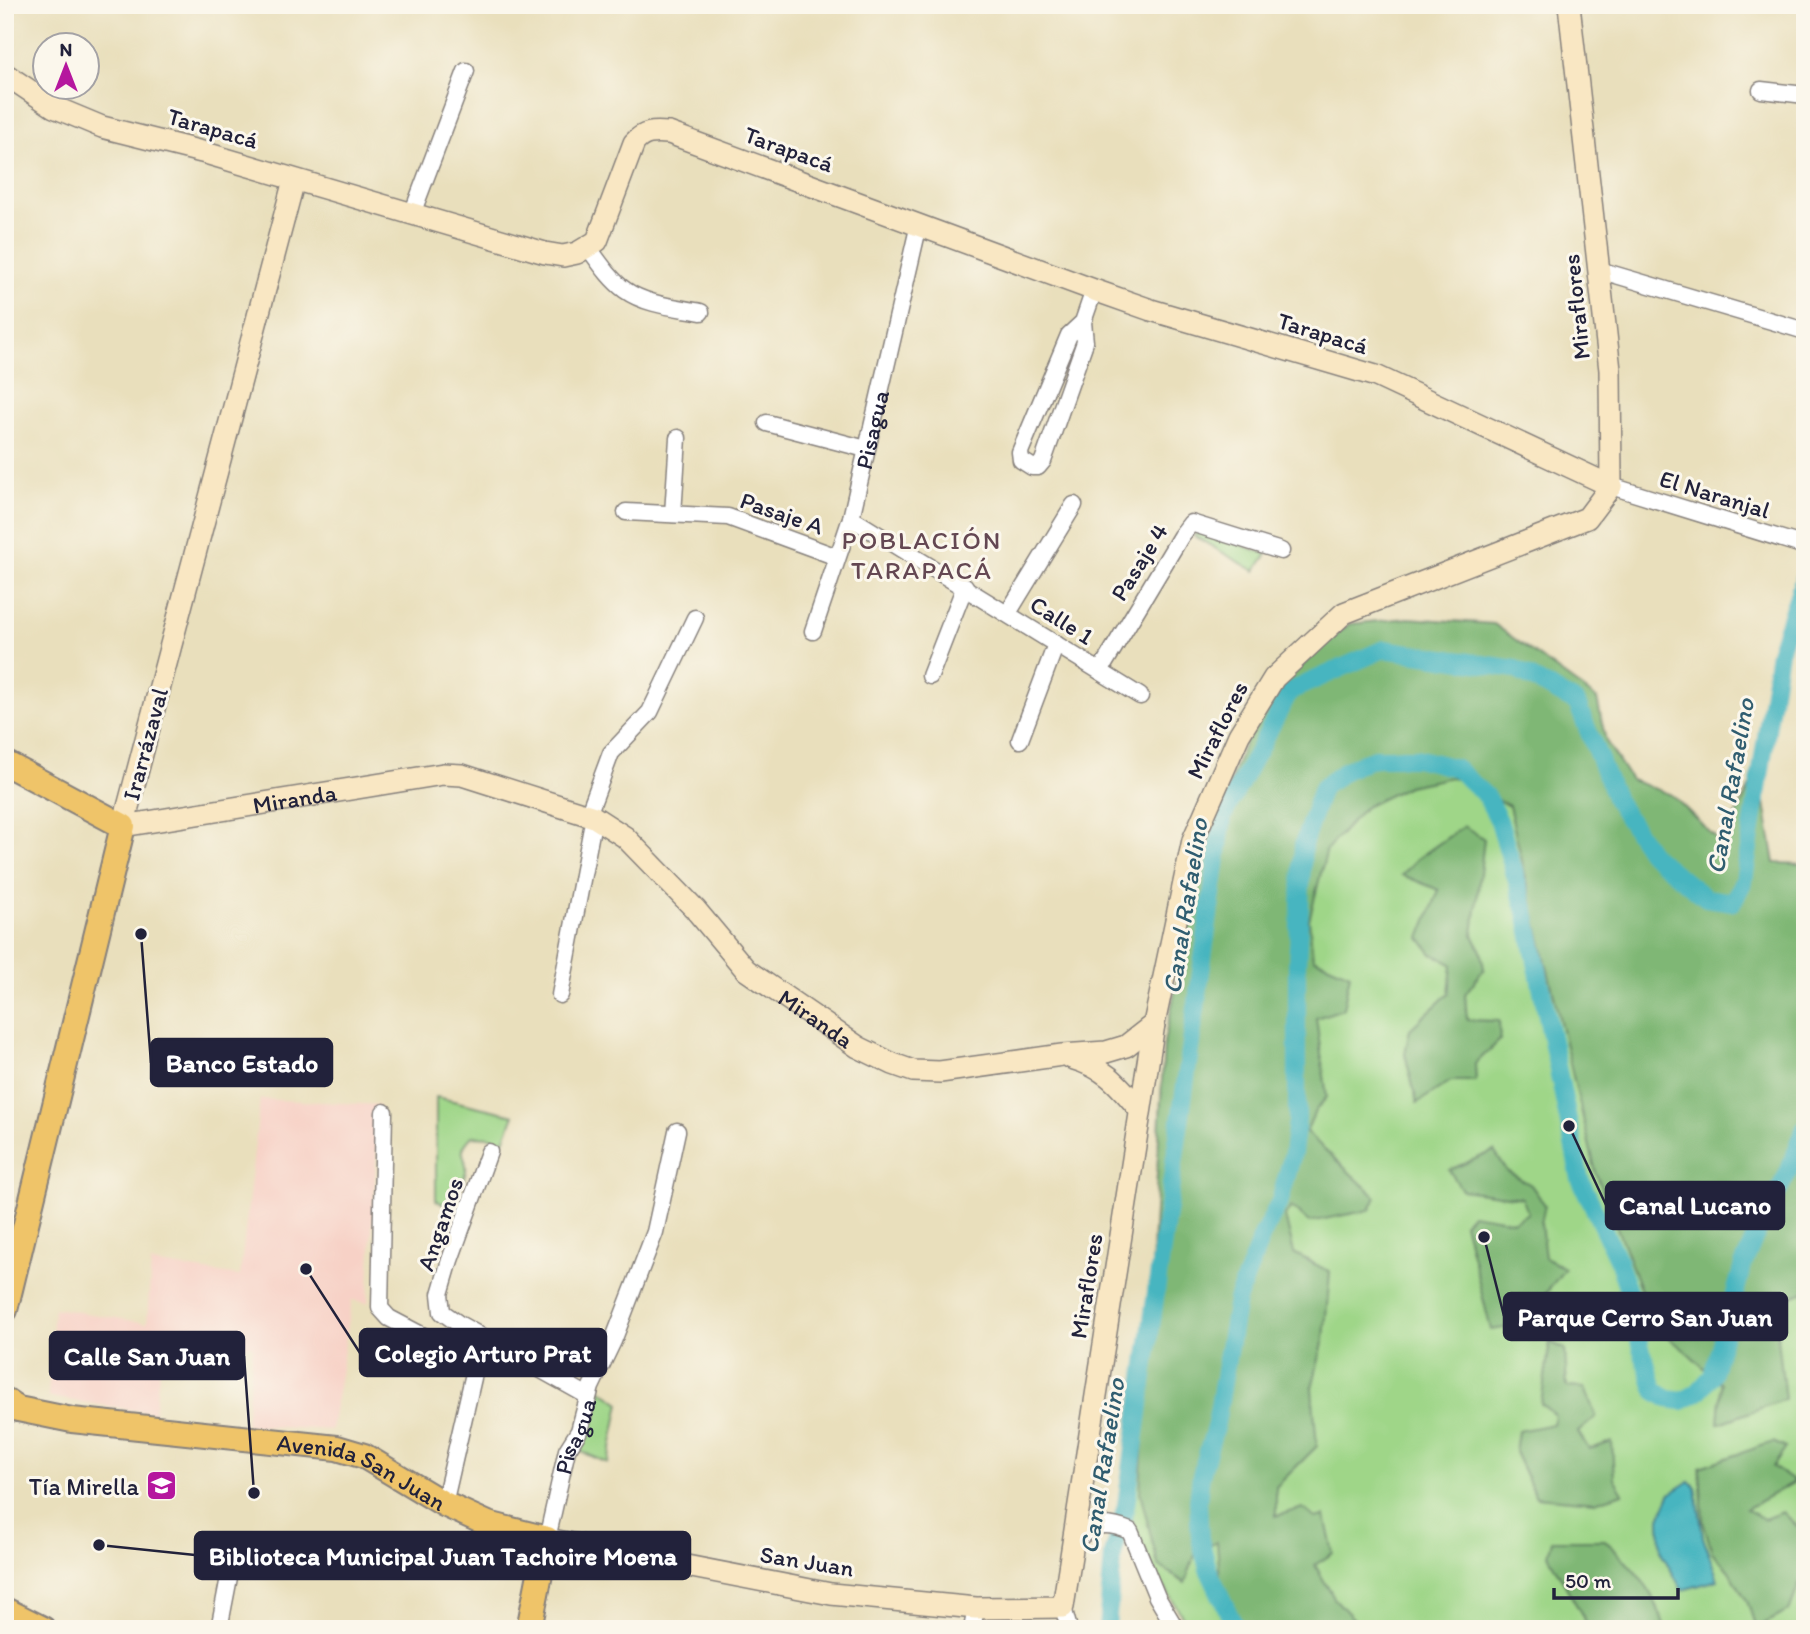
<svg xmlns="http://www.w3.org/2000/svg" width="1810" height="1634" viewBox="0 0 1810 1634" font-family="Itim,sans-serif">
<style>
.built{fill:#f7d1c6}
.green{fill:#9fd688;stroke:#607c62;stroke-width:2}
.forest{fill:#7fb774;stroke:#506c58;stroke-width:2}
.water{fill:#46b5c0;stroke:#346c7e;stroke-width:2}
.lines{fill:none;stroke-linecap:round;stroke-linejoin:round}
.canal{stroke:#46b5c0;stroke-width:18}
.street-casing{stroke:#86807c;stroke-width:19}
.secondary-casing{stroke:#86807c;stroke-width:24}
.primary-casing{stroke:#86807c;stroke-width:28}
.street{stroke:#fff;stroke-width:16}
.secondary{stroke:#f9e7c3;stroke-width:21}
.primary{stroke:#efc469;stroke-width:24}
.labels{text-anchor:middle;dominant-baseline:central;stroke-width:6;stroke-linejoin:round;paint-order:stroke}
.street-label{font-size:24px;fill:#22223b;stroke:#fbf7ec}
.poi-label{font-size:24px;fill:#22223b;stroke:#fbf7ec;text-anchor:end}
.neighbourhood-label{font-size:26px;letter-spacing:2px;fill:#644752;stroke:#fbf7ec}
.water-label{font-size:26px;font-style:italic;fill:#305d70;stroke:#fbf7ec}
.leader{fill:none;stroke:#22223b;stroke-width:2.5}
.callout-dot{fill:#22223b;stroke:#fbf7ec;stroke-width:2.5}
.callout{fill:#22223b;stroke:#22223b;stroke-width:2.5}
.callout-label{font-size:26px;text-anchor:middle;font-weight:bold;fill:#fff}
</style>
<rect width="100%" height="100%" fill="#fbf7ec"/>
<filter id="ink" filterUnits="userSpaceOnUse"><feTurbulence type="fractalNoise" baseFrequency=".0143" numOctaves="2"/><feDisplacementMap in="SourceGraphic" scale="14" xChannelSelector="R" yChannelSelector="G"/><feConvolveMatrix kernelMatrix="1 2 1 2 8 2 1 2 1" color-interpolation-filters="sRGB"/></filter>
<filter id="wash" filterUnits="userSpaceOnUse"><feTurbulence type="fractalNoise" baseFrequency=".00686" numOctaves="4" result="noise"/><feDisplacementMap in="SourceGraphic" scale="28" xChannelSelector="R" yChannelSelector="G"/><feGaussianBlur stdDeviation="1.57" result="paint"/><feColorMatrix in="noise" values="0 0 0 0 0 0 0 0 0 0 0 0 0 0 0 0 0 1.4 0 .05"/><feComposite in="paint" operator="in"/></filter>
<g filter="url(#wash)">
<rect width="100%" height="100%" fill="#e9dfbc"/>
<!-- built -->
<polygon class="built" points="260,1099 379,1105 368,1303 352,1300 331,1430 246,1425 253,1346 164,1335 154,1413 48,1397 54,1308 147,1323 151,1263 240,1276"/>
<!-- green -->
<g class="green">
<polygon points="1197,530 1267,554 1255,571 1194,536"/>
<polygon points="1290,691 1616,800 1805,970 1805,1629 1190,1629 1152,1567 1126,1505 1223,816"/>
<path d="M 436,1097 L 514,1115 L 498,1155 L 498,1145 L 491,1137 L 472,1136 C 454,1155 468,1154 466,1171 C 464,1183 455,1197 451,1208 L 436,1200 Z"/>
<path d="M 601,1390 L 620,1403 L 608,1463 L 577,1450 C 592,1430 589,1410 601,1390 Z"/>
</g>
<!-- forest -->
<g class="forest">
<polygon points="1408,618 1494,624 1597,699 1606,741 1631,780 1672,795 1722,844 1759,767 1775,863 1805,864 1805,1292 1774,1303 1785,1399 1718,1424 1721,1384 1688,1353 1655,1327 1596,1173 1509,806 1452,777 1408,786 1365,807 1327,849 1309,920 1313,958 1350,974 1343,1009 1316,1018 1327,1097 1315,1111 1306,1132 1376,1197 1370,1210 1309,1222 1291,1207 1285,1216 1294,1253 1330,1272 1324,1339 1312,1388 1317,1446 1276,1487 1276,1516 1303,1508 1315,1518 1325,1516 1333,1553 1315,1565 1334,1598 1363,1629 1224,1629 1217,1542 1196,1552 1185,1583 1158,1565 1140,1492 1164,1042 1207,842 1245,742 1283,682 1349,624"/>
<polygon points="1464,826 1484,839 1473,935 1481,951 1484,969 1465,994 1467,1020 1499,1021 1500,1040 1475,1064 1476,1081 1451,1081 1417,1103 1405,1054 1410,1029 1449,993 1452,964 1432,954 1420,938 1439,890 1402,875 1417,859"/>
<polygon points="1494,1151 1507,1171 1531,1185 1545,1205 1541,1223 1545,1258 1565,1268 1544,1296 1562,1323 1531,1324 1491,1330 1464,1223 1472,1214 1514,1221 1528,1213 1522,1198 1462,1190 1449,1170"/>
<polygon points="1550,1342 1565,1349 1567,1387 1585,1388 1596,1417 1578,1432 1589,1449 1612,1442 1614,1478 1623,1493 1595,1502 1536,1497 1515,1452 1518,1431 1553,1424 1555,1415 1541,1404"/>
<polygon points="1773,1442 1786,1448 1773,1467 1795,1482 1746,1509 1764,1519 1783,1512 1797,1526 1805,1523 1805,1582 1800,1582 1789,1611 1756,1628 1747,1601 1729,1571 1712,1552 1703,1521 1700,1467"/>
<path d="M 1552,1540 L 1605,1540 C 1634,1569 1654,1588 1665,1629 L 1590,1629 L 1548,1555 Z"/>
</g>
<!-- water -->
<polygon class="water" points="1690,1481 1696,1487 1703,1537 1718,1580 1682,1590 1661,1552 1660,1518 1670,1494"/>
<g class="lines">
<!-- canal -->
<g class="canal">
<polyline points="1107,1629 1113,1555 1126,1505 1223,816 1290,691 1384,649 1515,669 1577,703 1616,800 1652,855 1706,898 1733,902 1744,881 1779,652 1805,574"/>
<polyline points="1236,1629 1208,1569 1200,1539 1198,1501 1201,1475 1216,1424 1237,1300 1262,1236 1280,1201 1293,1153 1297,1120 1297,966 1303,845 1322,788 1346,770 1374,758 1416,758 1456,768 1486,796 1499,821 1526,912 1580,1179 1619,1263 1634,1309 1640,1345 1655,1391 1668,1399 1682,1401 1697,1393 1712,1376 1743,1265 1761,1223 1788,1173 1805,1128"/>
</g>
</g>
</g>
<g filter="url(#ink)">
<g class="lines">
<defs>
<g id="street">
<polyline points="1761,90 1805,95"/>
<polyline points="412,214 466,71"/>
<path d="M 588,247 C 599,262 610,279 625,290 C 646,305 676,307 701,312"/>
<polyline points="1599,270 1805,331"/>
<polyline points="1083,322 1069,335 1020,452 1021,460 1032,467 1038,467 1043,461 1085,342 1083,322 1094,290"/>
<polyline points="767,423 866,449"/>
<polyline points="1611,486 1805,546"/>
<polyline points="626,512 728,517 837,557"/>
<polyline points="673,514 678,438"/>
<polyline points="851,518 1140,696"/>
<polyline points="1008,613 1074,505"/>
<path id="s1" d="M 813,631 L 851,518 L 919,224"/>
<polyline points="1100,671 1181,536 1191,523 1281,551"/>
<polyline points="930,676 965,586"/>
<polyline points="1020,740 1056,644"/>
<polyline points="588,815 611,753 650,712 695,618"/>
<polyline points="560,995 594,817"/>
<polyline points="384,1112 380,1308 389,1318 471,1361 475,1369 444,1504"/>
<polyline points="489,1152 450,1260 440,1294 442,1312 459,1324 588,1396"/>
<path id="s2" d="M 547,1539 L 567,1450 L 579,1431 L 591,1387 L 613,1341 L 655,1232 L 677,1131"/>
<path d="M 1072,1546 C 1091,1523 1103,1520 1130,1531 L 1157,1597 L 1176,1629"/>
<polyline points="1063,1607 1069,1629"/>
<polyline points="219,1629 231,1567"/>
<polyline points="972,1629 976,1608"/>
</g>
<g id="secondary">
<path d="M 5,74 L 54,107 L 102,127 L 202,152 L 545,253 L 563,256 L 577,253 L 597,241 L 634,143 C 644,131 654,132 669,133 L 1094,290 L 1151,310 L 1376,376 L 1611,486"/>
<path id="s3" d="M 294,180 L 123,826 L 443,774 L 462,775 L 594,817 L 625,837 L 695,909 L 746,970 L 858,1047 L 893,1064 L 913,1071 L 940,1072 L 1062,1055 L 1106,1052 L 1126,1046 L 1154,1024"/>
<path d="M 1071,1058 C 1106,1068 1118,1084 1140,1110"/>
<polyline points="547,1539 831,1594 976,1608 1063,1607 1154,1024 1193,840 1239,735 1274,678 1344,613 1587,518 1611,486 1610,370 1569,5"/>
</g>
<g id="primary">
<polyline points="5,763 123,826 5,1310"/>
<path id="s4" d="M 5,1400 L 18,1409 L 72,1420 L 337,1448 L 364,1456 L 444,1504 L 488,1524 L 547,1539 L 529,1629"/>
<polyline points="5,1610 43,1629"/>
</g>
</defs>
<!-- street casing -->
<use href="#street" class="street-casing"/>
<!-- secondary casing -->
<use href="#secondary" class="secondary-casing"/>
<!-- primary casing -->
<use href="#primary" class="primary-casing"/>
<!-- street -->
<use href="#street" class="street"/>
<!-- secondary -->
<use href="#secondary" class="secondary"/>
<!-- primary -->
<use href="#primary" class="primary"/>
</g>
</g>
<!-- icons -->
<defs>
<symbol id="school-square" viewBox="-11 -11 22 22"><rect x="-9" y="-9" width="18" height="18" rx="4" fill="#b5179e" stroke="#fbf7ec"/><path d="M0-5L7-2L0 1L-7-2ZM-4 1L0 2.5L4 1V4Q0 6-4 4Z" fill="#fff"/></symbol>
</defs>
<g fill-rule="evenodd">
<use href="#school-square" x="144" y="1468" width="35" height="35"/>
</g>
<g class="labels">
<!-- street labels -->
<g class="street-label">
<text transform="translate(213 128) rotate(16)">Tarapacá</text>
<text transform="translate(789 149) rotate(20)">Tarapacá</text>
<text transform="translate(1576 307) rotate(-96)">Miraflores</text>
<text transform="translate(1323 333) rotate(17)">Tarapacá</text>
<text stroke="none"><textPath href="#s1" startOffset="210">Pisagua</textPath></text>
<text transform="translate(1715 494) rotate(17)">El Naranjal</text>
<text transform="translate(782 513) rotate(19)">Pasaje A</text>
<text transform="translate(1139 562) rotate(-58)">Pasaje 4</text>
<text transform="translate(1062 620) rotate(32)">Calle 1</text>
<text transform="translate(1217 730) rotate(-63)">Miraflores</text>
<text transform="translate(145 744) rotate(-75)">Irarrázaval</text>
<text stroke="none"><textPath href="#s3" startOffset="842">Miranda</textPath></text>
<text stroke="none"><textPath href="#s3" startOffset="1452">Miranda</textPath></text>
<text transform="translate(440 1224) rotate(-71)">Angamos</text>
<text transform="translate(1086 1286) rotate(-81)">Miraflores</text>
<text stroke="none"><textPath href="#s2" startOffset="107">Pisagua</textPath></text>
<text stroke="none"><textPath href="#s4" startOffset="368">Avenida San Juan</textPath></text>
<text transform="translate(807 1561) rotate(9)">San Juan</text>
</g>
<!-- poi labels -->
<g class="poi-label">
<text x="139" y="1486">Tía Mirella</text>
</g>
<!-- neighbourhood labels -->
<g class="neighbourhood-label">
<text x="922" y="540">POBLACIÓN<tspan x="922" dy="30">TARAPACÁ</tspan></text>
</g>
<!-- water labels -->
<g class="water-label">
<text transform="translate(1730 786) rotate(-80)">Canal Rafaelino</text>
<text transform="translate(1185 906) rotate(-81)">Canal Rafaelino</text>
<text transform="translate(1102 1466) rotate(-81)">Canal Rafaelino</text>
</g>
</g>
<!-- callouts -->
<path class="leader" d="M141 934L151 1063M1569 1126L1606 1205M1484 1237L1504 1316M306 1269L360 1353M254 1493L244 1356M99 1545L195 1555"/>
<g class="callout-dot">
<circle cx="141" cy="934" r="7"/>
<circle cx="1569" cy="1126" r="7"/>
<circle cx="1484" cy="1237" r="7"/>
<circle cx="306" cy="1269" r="7"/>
<circle cx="254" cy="1493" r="7"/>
<circle cx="99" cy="1545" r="7"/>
</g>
<g class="callout">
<rect x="151" y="1039" width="181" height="47" rx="7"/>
<rect x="1606" y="1182" width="178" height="47" rx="7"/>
<rect x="1504" y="1293" width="283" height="47" rx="7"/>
<rect x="360" y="1329" width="246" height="47" rx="7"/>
<rect x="50" y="1332" width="194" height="47" rx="7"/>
<rect x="195" y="1532" width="495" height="47" rx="7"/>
</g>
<g class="callout-label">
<text x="242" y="1072">Banco Estado</text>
<text x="1695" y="1214">Canal Lucano</text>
<text x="1645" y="1326">Parque Cerro San Juan</text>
<text x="483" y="1362">Colegio Arturo Prat</text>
<text x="147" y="1365">Calle San Juan</text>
<text x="443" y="1565">Biblioteca Municipal Juan Tachoire Moena</text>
</g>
<!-- margin -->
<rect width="1810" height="1634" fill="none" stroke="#fbf7ec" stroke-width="28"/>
<!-- north arrow -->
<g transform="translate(66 66)"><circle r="33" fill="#fbf7ec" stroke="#a4a2a5" stroke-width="2"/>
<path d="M0-5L12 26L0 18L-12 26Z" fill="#b5179e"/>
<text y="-10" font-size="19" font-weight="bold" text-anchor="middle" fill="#22223b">N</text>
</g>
<!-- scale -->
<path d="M1554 1588v10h124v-10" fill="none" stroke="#22223b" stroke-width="3.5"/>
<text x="1565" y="1588" font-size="21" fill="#22223b" stroke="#fbf7ec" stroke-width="5" paint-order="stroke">50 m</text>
</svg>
